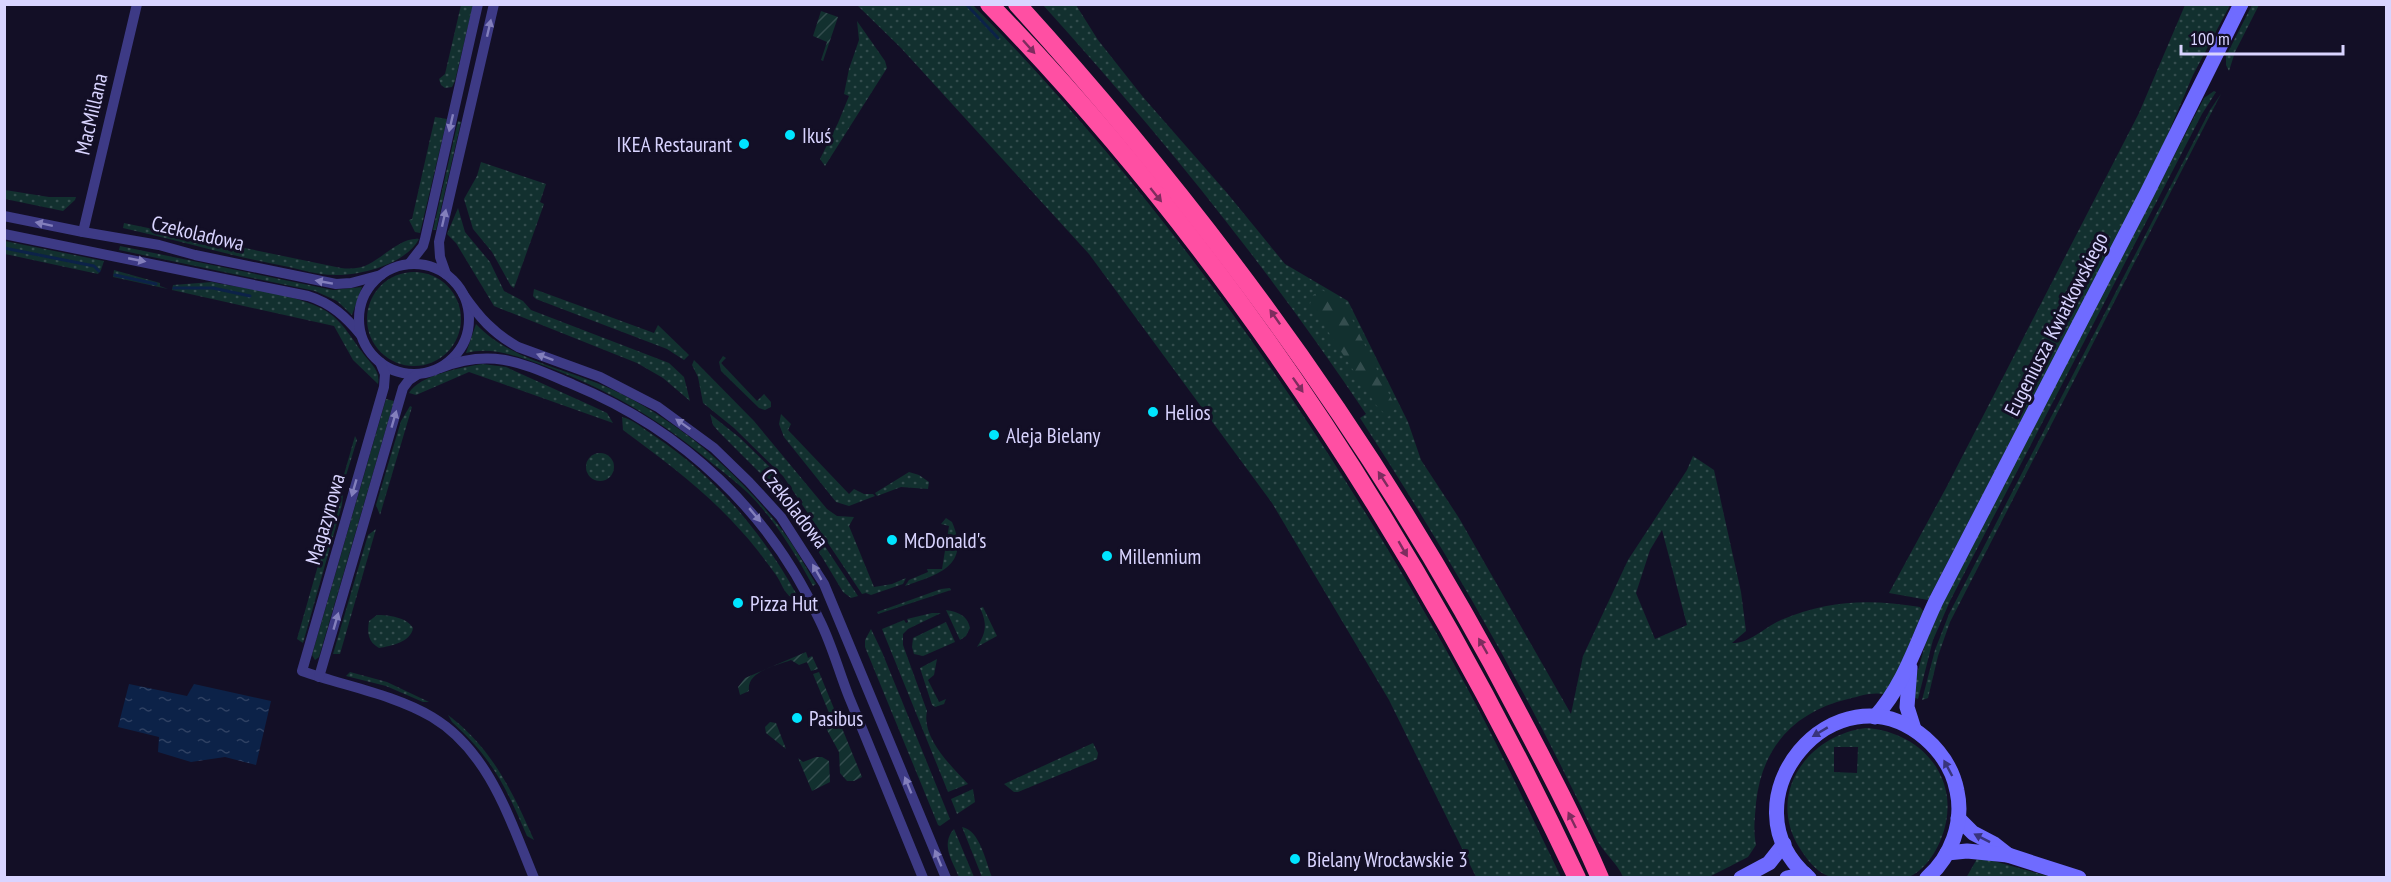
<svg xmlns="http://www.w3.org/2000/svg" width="2391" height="882" viewBox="0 0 2391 882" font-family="'PT Sans Narrow',sans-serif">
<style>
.grass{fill:url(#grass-dots);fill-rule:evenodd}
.forest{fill:url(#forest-firs)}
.garden{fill:url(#garden-furrows)}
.water{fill:url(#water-ripples)}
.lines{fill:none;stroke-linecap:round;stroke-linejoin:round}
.stream{stroke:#0c2248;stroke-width:3}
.street{stroke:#3d3a85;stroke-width:10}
.secondary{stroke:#6f6bff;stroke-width:15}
.highway{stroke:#ff4fa3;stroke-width:18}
.oneway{fill:#837fbc}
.oneway2{fill:#7d2c5e}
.oneway3{fill:#38347d}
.poi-dot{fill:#00e5ff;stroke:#130f26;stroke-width:2}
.labels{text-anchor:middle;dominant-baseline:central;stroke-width:6;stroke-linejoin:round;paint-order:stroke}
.street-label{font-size:21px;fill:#d9d4ff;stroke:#130f26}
.poi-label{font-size:21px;fill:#d9d4ff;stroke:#130f26;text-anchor:start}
</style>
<defs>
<pattern id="grass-dots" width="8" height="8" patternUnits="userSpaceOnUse" patternTransform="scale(1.5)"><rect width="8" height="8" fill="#12302f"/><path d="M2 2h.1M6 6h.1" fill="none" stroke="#344d4e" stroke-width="1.8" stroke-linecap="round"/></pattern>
<pattern id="forest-firs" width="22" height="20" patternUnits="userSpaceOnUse" patternTransform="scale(1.5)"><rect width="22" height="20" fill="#12302f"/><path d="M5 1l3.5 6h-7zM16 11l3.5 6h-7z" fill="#344d4e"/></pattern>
<pattern id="garden-furrows" width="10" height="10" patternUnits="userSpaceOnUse" patternTransform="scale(1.5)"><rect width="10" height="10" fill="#12302f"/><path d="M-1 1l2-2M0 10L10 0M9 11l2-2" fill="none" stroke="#344d4e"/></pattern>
<pattern id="water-ripples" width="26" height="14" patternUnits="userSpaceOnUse" patternTransform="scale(1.5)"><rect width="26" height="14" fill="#0c2248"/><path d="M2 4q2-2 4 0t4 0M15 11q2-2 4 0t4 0" fill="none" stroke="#2f4163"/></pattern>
</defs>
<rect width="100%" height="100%" fill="#130f26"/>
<!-- grass -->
<g class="grass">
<polygon points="461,5 473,5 455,81 452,87 445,88 441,85 439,79 445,74"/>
<path d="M 857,5 L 973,5 C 1166,201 1326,432 1459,673 C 1496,740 1528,809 1561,877 L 1476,877 L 1389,700 L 1272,503 L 1089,254 L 901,48 Z"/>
<path d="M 1043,5 L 1076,5 L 1098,40 L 1143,97 L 1227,193 L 1285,264 L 1348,301 L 1408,422 L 1421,460 L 1459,518 L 1571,714 L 1583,656 L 1628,560 L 1687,470 L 1693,456 L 1714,470 L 1741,592 L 1746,631 L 1732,643 C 1751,643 1763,628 1781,620 C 1830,600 1868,599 1920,607 L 1923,611 L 1892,685 L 1884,694 C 1871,692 1860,696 1848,699 C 1794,712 1762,747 1756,803 C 1755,817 1753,830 1756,845 L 1748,857 L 1709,877 L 1623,877 C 1617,862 1602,852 1595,836 C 1527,691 1448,553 1360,418 L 1366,414 C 1269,269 1160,134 1043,5 ZM 1662,530 L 1687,625 L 1655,639 L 1636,593 L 1650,550 Z"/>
<polygon points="2185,5 2230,5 2193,75 2159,155 1928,600 1889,593 1946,488 2139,113"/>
<polygon points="2252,5 2259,5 2235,52 2229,71 2226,65 2226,56"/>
<polygon points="857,21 885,61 887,68 825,166 820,159 838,123 849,96 844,94 849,69 859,40"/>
<polygon points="2214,91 2216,92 2202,114 1950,601 1933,640 1918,699 1911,696 1925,645 1940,607 2204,98"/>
<polygon points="2221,94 1950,622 1938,656 1928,698 1922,700 1935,650 1949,614 2210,110"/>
<polygon points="435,117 447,119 420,233 415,232 409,220 412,219"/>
<polygon points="458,121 461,122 436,230 433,230"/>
<polygon points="481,162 546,184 540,202 544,204 514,288 511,286 492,252 473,229 464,199 477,176"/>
<polygon points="5,190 49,197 76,197 75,200 63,211 5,199"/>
<polygon points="458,208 465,232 490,262 504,291 523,301 531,310 669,363 684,377 690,401 663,378 637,363 494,306 456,243 447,234"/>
<path d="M 124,223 L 341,268 C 350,269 360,269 369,264 C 383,257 402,237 419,239 C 406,264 360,276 334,275 C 317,275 300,269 284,266 C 230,256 177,240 123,228 Z"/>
<polygon points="5,241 104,261 101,270 98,274 5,254"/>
<polygon points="120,246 333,290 362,287 352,315 337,301 315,291 119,250"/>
<polygon points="114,270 160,283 160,286 168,289 113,277"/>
<circle cx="414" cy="319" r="47"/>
<path d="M 212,282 C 244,289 308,295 333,316 C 345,326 352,339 362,352 C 369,362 381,370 378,384 L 353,360 L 334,326 L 172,290 L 173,285 Z"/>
<polygon points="534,289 654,333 658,325 689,355 684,360 667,349 536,299 533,296"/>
<path d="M 476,324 C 509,360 568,369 611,389 C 678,420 738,472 782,530 C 795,547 805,566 816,584 L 813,586 C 795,553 775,520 748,493 C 737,483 725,473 713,464 C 662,421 608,389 545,366 C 519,357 494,346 466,353 Z"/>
<polygon points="723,356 726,358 721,363 757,401 764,394 771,402 771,407 765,410 759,408 721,371 719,362"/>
<polygon points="694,360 754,421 827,509 837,516 854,517 849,526 874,587 892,584 906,578 903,584 871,595 866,593 862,594 783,476 734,428 703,403 698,377 692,365"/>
<path d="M 483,364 L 506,367 L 592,406 L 607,413 L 613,423 L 469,372 L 416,395 L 409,393 C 419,375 463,367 483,364 Z"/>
<polygon points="386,399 394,401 319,657 315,660 312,655"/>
<polygon points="410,406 412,407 380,515 376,505 401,421"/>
<polygon points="710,414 740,438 776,473 858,596 851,598 843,592 822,557 775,488 719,432 713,425"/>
<polygon points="781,414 791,424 788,430 849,494 854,489 864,494 873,494 875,496 849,506 836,502 784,437 779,424"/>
<path d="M 622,417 C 632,419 644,429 653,435 C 714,475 762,532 797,595 L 791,597 C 784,593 781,582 776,575 C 765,560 754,545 742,532 C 707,492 665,461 623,430 Z"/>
<polygon points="355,436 357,440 344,482 342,505 303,643 297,639"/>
<circle cx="600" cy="467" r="14"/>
<polygon points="909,472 919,475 929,482 928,489 901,487 877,496 875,493"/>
<path d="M 946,518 L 952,522 C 971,566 939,574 905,586 L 909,580 L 928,572 L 927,569 L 942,569 L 949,526 L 941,524 Z"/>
<polygon points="376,529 340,654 333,654 368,535"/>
<polygon points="941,589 950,588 951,590 878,614 877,612"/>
<path d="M 983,607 L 997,636 L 977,647 C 987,632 987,623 980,608 Z"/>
<path d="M 946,610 C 958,612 967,615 970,628 L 966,636 L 960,640 Z"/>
<path d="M 932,613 L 941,613 L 908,629 L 903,634 L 903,645 L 927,711 C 921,737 951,766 968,784 L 948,792 L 882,629 L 904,620 L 906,623 L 908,622 L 907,619 Z"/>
<path d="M 377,615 C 389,615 406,617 413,628 C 411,642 391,646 379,648 C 368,642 367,633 369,621 Z"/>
<polygon points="946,622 955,642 923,656 914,654 912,647 913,638"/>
<polygon points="871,629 882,652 950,819 940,826 938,825 865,647 865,640"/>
<polygon points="937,659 934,675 928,680 939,702 946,699 944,704 935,707 932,705 920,668"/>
<polygon points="350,672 387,682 429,702 423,702 386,686 346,676"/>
<path d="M 448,715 C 491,747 513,792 534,840 L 527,836 C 506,787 492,758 452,722 Z"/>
<path d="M 1866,728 C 1924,732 1964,782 1941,839 C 1936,853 1921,875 1905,878 C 1898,879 1889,878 1882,878 C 1869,878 1839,881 1828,876 C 1815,871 1806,858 1799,847 C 1766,793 1808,735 1866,728 ZM 1834,747 L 1858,747 L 1857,773 L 1834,772 Z"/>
<polygon points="1093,743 1098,753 1097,759 1093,761 1018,792 1014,792 1004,784"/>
<polygon points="973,789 975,802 957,814 951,799"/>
<path d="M 962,827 C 980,830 986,863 992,877 L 982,877 Z"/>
<path d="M 954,829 L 974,877 L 959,877 C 953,862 940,844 954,829 Z"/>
<polygon points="1978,857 1983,858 2051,877 1966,878"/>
</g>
<!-- forest -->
<polygon class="forest" points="1322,290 1344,303 1396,408 1388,417 1376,405 1310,304 1313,295"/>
<!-- garden -->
<g class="garden">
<polygon points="821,11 838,17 823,61 821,60 827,42 813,36"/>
<path d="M 806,652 L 808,658 L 812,656 L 818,669 L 811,671 L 807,662 L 799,665 L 791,660 C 776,666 746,671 749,691 L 740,695 L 738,687 L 745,678 Z"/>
<polygon points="819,672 862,777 854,781 847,781 840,773 839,752 827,730 832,720 813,674"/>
<polygon points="770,722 776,723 786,749 766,733 765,727"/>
<polygon points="816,757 822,757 829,761 830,782 812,791 798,758 803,762"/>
</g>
<!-- water -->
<polygon class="water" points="129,684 187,696 194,684 271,701 256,765 225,757 191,762 158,752 159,737 118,727"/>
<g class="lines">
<!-- stream -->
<g class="stream">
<polyline points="966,4 998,38"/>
<polyline points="4,248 94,266 99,271"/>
<polyline points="115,275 156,284"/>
<polyline points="174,288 213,288 250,296"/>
</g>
<!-- street -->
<g class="street">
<polyline points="4,216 83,232 159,245 195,255 336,284 351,283 381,275"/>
<polyline points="83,232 137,4"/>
<path d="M 4,234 L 308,296 C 331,303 346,317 361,335"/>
<polyline points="409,264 423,246 425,239 478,4"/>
<circle cx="414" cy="319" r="55"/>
<polyline points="446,274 440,257 439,242 494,4"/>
<path d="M 463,294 C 479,317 493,333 518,347 L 600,377 L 658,407 L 714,448 L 749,482 L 781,517 L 824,584 L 946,878"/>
<path d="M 380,362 L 385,374 L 384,387 L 302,671 C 344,686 393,694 432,717 C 489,751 510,820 534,878"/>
<path d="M 440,368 C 494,347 524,364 574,385 C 683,430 771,513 820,621 C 832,645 839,672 849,697 C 874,757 898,817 923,878"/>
<polyline points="319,677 403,388 409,380 418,374"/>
</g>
<!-- secondary -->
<g class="secondary">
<polyline points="1910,668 1907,707 1914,729"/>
<path d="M 1875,717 C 1905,684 1917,641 1936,601 L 2147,193 L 2241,4"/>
<polyline points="1958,818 1973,833 1994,844 2008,855"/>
<polyline points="1947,853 1967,851 2008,855 2079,878"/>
<polyline points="1741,878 1769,863 1784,844"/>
<polyline points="1787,878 1805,874"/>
<path d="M 1809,878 C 1719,802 1835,662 1925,738 C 1941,752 1953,770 1957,791 C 1964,823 1951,857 1927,878"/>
</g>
<!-- highway -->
<g class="highway">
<path d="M 989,4 C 1235,257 1427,560 1577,878"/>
<path d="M 1017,4 C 1214,221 1385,456 1520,716 C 1548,769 1576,822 1600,878"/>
</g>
</g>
<!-- one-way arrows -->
<defs><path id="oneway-solid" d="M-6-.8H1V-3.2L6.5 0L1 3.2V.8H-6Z" transform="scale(1.5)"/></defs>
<g class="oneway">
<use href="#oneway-solid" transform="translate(489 28) rotate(-77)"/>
<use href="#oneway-solid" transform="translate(451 123) rotate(103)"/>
<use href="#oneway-solid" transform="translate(444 218) rotate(-77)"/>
<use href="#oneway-solid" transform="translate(44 224) rotate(-168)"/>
<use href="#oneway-solid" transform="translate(137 260) rotate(11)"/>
<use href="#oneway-solid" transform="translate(324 282) rotate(-170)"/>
<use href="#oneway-solid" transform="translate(545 357) rotate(-160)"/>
<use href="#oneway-solid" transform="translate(394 419) rotate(-74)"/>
<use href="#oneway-solid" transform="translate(683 424) rotate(-145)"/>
<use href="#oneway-solid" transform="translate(354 488) rotate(106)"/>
<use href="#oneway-solid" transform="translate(755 515) rotate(50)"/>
<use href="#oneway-solid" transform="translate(817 572) rotate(-120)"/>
<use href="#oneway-solid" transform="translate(336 621) rotate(-74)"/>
<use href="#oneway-solid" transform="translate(908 785) rotate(-112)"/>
<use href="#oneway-solid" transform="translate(938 858) rotate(-112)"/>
</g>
<g class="oneway2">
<use href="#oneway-solid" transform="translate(1029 47) rotate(48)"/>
<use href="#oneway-solid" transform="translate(1156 195) rotate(51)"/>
<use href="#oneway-solid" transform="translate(1275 317) rotate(-125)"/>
<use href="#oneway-solid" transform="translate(1298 385) rotate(55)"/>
<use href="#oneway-solid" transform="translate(1383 479) rotate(-123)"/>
<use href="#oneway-solid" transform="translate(1403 549) rotate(60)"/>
<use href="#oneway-solid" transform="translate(1483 646) rotate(-120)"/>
<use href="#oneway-solid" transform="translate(1572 820) rotate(-116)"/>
</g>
<g class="oneway3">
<use href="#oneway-solid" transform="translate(1820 732) rotate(149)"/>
<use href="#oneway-solid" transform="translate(1948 768) rotate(-118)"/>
<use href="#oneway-solid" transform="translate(1982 838) rotate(-153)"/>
</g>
<!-- markers -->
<g class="poi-dot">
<circle cx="790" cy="135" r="6"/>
<circle cx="744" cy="144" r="6"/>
<circle cx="1153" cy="412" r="6"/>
<circle cx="994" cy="435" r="6"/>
<circle cx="892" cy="540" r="6"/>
<circle cx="1107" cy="556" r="6"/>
<circle cx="738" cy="603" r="6"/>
<circle cx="797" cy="718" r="6"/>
<circle cx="1295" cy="859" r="6"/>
</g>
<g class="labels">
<!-- street labels -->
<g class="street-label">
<text transform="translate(91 114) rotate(-77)">MacMillana</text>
<text transform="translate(198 233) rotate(13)">Czekoladowa</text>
<text transform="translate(2056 324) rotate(-63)">Eugeniusza Kwiatkowskiego</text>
<text transform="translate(795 508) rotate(52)">Czekoladowa</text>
<text transform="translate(325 519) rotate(-74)">Magazynowa</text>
</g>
<!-- poi labels -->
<g class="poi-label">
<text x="802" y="135">Ikuś</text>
<text x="732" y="144" text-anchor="end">IKEA Restaurant</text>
<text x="1165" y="412">Helios</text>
<text x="1006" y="435">Aleja Bielany</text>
<text x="904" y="540">McDonald's</text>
<text x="1119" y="556">Millennium</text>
<text x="750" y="603">Pizza Hut</text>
<text x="809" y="718">Pasibus</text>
<text x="1307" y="859">Bielany Wrocławskie 3</text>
</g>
</g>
<!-- border -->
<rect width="2391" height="882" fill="none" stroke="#d9d4ff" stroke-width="12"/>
<!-- scale -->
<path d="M2181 45v9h162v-9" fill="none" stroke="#d9d4ff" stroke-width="3"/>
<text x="2190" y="45" font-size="18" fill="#d9d4ff" stroke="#130f26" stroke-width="4.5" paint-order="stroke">100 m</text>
</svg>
